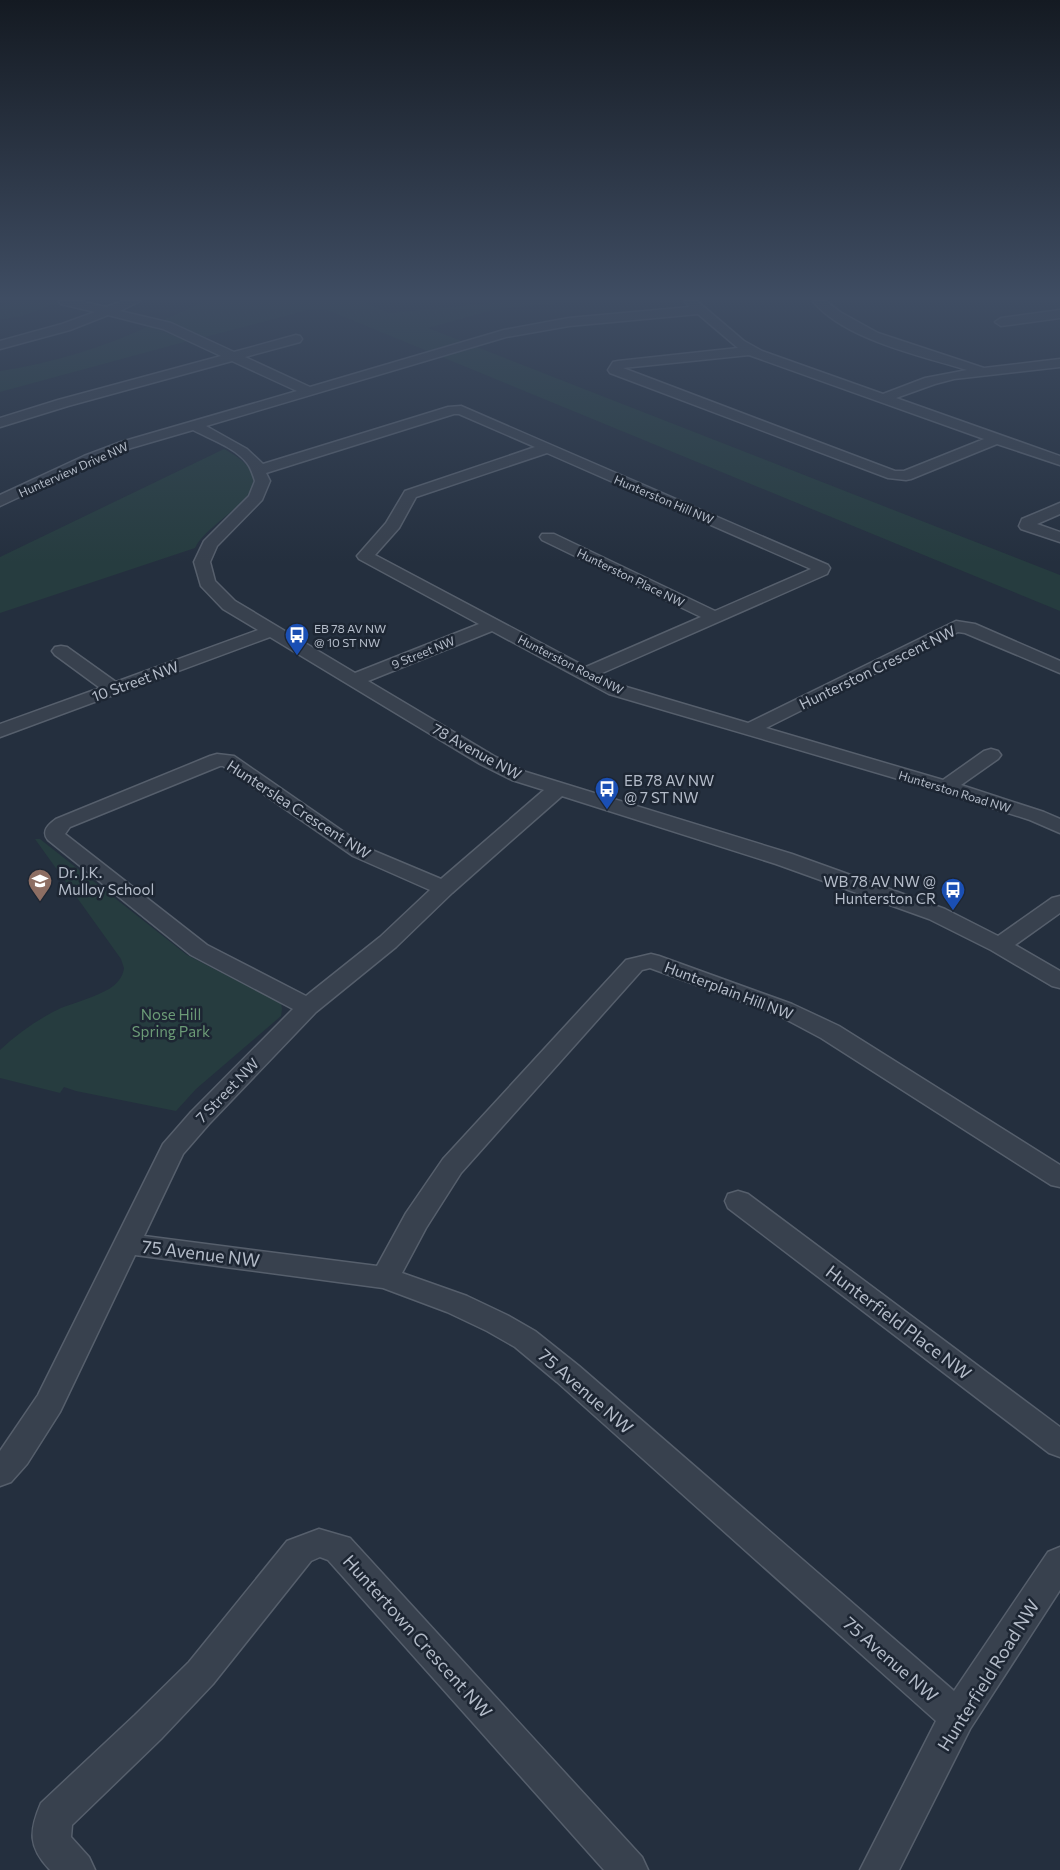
<svg xmlns="http://www.w3.org/2000/svg" width="1060" height="1870" viewBox="0 0 1060 1870" font-family="Commissioner,sans-serif">
<style>
.green{fill:#263c3f}
.lines{fill:none;stroke-linecap:round;stroke-linejoin:round}
.minor-casing{stroke:#565f6c;stroke-width:3}
.minor{fill:#38414e;fill-rule:evenodd}
.labels{text-anchor:middle;dominant-baseline:central;stroke-width:5;stroke-linejoin:round;paint-order:stroke}
.far-street-label{font-size:12px;fill:#b4bcc9;stroke:#1d2633}
.far-poi-label{font-size:12px;fill:#b4bcc9;stroke:#1d2633;text-anchor:start}
.street-label{font-size:15px;fill:#b4bcc9;stroke:#1d2633}
.poi-label{font-size:15px;fill:#b4bcc9;stroke:#1d2633;text-anchor:start}
.park-label{font-size:15px;fill:#6b9a76;stroke:#1d2633}
.near-street-label{font-size:18px;fill:#b4bcc9;stroke:#1d2633}
</style>
<rect width="100%" height="100%" fill="#242f3e"/>
<!-- green -->
<g class="green">
<polygon points="14,301 58,303 22,316 0,320 0,307"/>
<polygon points="206,301 361,301 390,313 513,301 578,301 497,309 428,328 1060,575 1060,611 325,309 312,309 205,337 163,320"/>
<path d="M 149,326 L 188,341 L 0,392 L 0,371 C 52,363 102,348 149,326 Z"/>
<path d="M 224,449 C 298,488 210,515 195,548 L 0,613 L 0,557 Z"/>
<path d="M 35,839 L 40,839 L 187,955 L 281,1003 L 282,1009 L 281,1016 L 196,1089 L 176,1111 L 76,1091 L 64,1087 L 60,1093 L 0,1078 L 0,1050 C 18,1033 38,1019 61,1008 C 77,1002 95,997 109,989 C 117,984 123,977 124,968 L 121,959 Z"/>
</g>
<g class="lines">
<defs>
<g id="minor">
<path d="M 59,301 L 80,301 L 106,307 L 123,301 L 140,301 L 120,311 L 171,323 L 234,352 L 296,335 L 300,336 L 302,339 L 300,342 L 245,357 L 310,387 L 504,330 L 569,318 L 690,307 L 684,301 L 697,301 L 744,341 L 762,351 L 883,394 L 925,378 L 967,370 C 922,356 843,339 813,301 L 826,301 L 840,312 L 878,333 L 984,368 L 1060,359 L 1060,367 L 954,379 L 935,384 L 896,398 L 1060,456 L 1060,465 L 997,444 L 911,479 L 906,480 L 888,478 L 610,373 L 608,370 L 613,362 L 618,361 L 738,348 L 698,314 L 569,326 L 506,337 L 206,426 L 247,449 L 263,464 L 448,407 L 461,406 L 828,565 L 830,568 L 827,574 L 600,674 L 623,686 L 748,723 L 956,621 L 975,624 L 1060,661 L 1060,673 L 965,633 L 958,632 L 766,728 L 943,780 L 984,751 L 991,749 L 998,751 L 1001,755 L 998,759 L 961,785 L 1044,812 L 1060,819 L 1060,833 L 1030,820 L 939,791 L 609,694 L 492,631 L 368,681 L 494,756 L 526,772 L 792,854 L 945,909 L 998,936 L 1052,898 L 1060,896 L 1060,913 L 1015,945 L 1060,971 L 1060,988 L 1052,986 L 991,950 L 929,919 L 776,864 L 562,796 L 452,893 L 396,947 L 316,1012 L 209,1124 L 183,1154 L 144,1236 L 377,1266 L 406,1213 L 443,1159 L 626,960 L 651,954 L 659,956 L 792,1004 L 839,1026 L 1060,1165 L 1060,1187 L 1051,1185 L 821,1038 L 776,1014 L 650,968 L 642,970 L 461,1173 L 426,1228 L 402,1273 L 467,1296 L 507,1315 L 535,1331 L 579,1366 L 954,1691 L 1048,1552 L 1060,1547 L 1060,1590 L 970,1729 L 899,1870 L 860,1870 L 936,1721 L 557,1382 L 515,1347 L 487,1331 L 447,1312 L 383,1288 L 135,1255 L 60,1412 L 27,1464 L 11,1482 L 0,1486 L 0,1451 L 38,1395 L 163,1144 L 191,1112 L 293,1009 L 191,955 L 48,840 C 41,831 48,825 56,819 L 210,756 L 217,754 L 234,756 L 367,848 L 441,879 L 544,790 L 512,780 L 480,764 L 270,637 L 0,737 L 0,724 L 100,688 L 55,655 L 52,651 L 55,647 L 61,646 L 67,647 L 116,682 L 258,630 L 223,609 L 201,586 L 194,562 L 204,541 L 249,496 L 255,481 C 253,475 251,468 247,463 C 234,447 210,439 193,430 L 131,448 L 94,462 L 0,506 L 0,495 L 84,456 L 121,442 L 297,391 L 232,361 L 68,406 L 0,427 L 0,418 L 58,400 L 221,356 L 163,329 L 108,315 L 70,330 L 0,349 L 0,341 L 62,324 L 95,312 L 61,304 ZM 749,355 L 984,439 L 904,471 L 895,471 L 623,368 ZM 454,414 L 459,414 L 535,447 L 405,491 L 386,523 L 357,556 L 359,559 L 479,624 L 355,673 L 235,601 L 215,581 L 210,562 L 217,546 L 262,500 L 270,481 L 266,473 ZM 547,453 L 811,569 L 715,611 L 554,534 L 542,534 L 540,537 L 542,540 L 701,617 L 586,667 L 375,555 L 399,528 L 416,497 ZM 220,766 L 223,766 L 353,856 L 430,890 L 380,937 L 306,996 L 207,945 L 65,834 L 70,827 Z"/>
<polygon points="1060,310 1060,318 1001,326 995,322 1001,318"/>
<polygon points="1060,503 1060,514 1037,524 1060,532 1060,542 1021,529 1019,526 1022,519"/>
<polygon points="738,1191 748,1194 1060,1427 1060,1457 1049,1453 728,1208 725,1201 728,1194"/>
<path d="M 319,1529 L 350,1538 L 642,1857 L 648,1870 L 604,1870 L 328,1560 L 320,1557 L 311,1561 L 213,1684 L 161,1739 L 72,1825 L 71,1837 L 89,1857 L 95,1870 L 50,1870 C 28,1847 29,1831 41,1803 L 135,1715 L 189,1662 L 287,1541 Z"/>
</g>
</defs>
<!-- minor casing -->
<use href="#minor" class="minor-casing"/>
<!-- minor -->
<use href="#minor" class="minor"/>
</g>
<!-- sky -->
<linearGradient id="sky" x2="0" y2="1"><stop stop-color="#141a22"/><stop offset="0.53" stop-color="#3f4d63"/><stop offset="1" stop-color="#3f4d63" stop-opacity="0"/></linearGradient>
<rect width="1060" height="563" fill="url(#sky)"/>
<!-- icons -->
<defs>
<symbol id="bus-pin" viewBox="-11 -11 22 30"><path d="M0 17L-7.5 6A9.5 9.5 0 1 1 7.5 6Z" fill="#1a4fb4" stroke="#1d2633"/><path d="M-5-6H5V4H4V6H2V4H-2V6H-4V4H-5ZM-3.5-4V0h7V-4ZM-3.5 1.2v1.5H-2V1.2ZM2 1.2v1.5H3.5V1.2Z" fill="#fff"/></symbol>
<symbol id="school-pin" viewBox="-11 -11 22 30"><path d="M0 17L-7.5 6A9.5 9.5 0 1 1 7.5 6Z" fill="#8d6e63" stroke="#1d2633"/><path d="M0-5L7-2L0 1L-7-2ZM-4 1L0 2.5L4 1V4Q0 6-4 4Z" fill="#fff"/></symbol>
</defs>
<g fill-rule="evenodd">
<use href="#bus-pin" x="283" y="621" width="28" height="38"/>
<use href="#bus-pin" x="593" y="775" width="28" height="38"/>
<use href="#school-pin" x="26" y="867" width="28" height="38"/>
<use href="#bus-pin" x="939" y="876" width="28" height="38"/>
</g>
<g class="labels">
<!-- far-street labels -->
<g class="far-street-label">
<text transform="translate(73 469) rotate(-24)">Hunterview Drive NW</text>
<text transform="translate(664 499) rotate(23)">Hunterston Hill NW</text>
<text transform="translate(631 577) rotate(26)">Hunterston Place NW</text>
<text transform="translate(423 652) rotate(-22)">9 Street NW</text>
<text transform="translate(571 664) rotate(27)">Hunterston Road NW</text>
<text transform="translate(955 791) rotate(17)">Hunterston Road NW</text>
</g>
<!-- far-poi labels -->
<g class="far-poi-label">
<text x="314" y="628">EB 78 AV NW<tspan x="314" dy="14">@ 10 ST NW</tspan></text>
</g>
<!-- street labels -->
<g class="street-label">
<text transform="translate(877 667) rotate(-26)">Hunterston Crescent NW</text>
<text transform="translate(135 681) rotate(-20)">10 Street NW</text>
<text transform="translate(477 751) rotate(29)">78 Avenue NW</text>
<text transform="translate(299 809) rotate(33)">Hunterslea Crescent NW</text>
<text transform="translate(729 990) rotate(21)">Hunterplain Hill NW</text>
<text transform="translate(227 1090) rotate(-46)">7 Street NW</text>
</g>
<!-- poi labels -->
<g class="poi-label">
<text x="624" y="780">EB 78 AV NW<tspan x="624" dy="17">@ 7 ST NW</tspan></text>
<text x="58" y="872">Dr. J.K.<tspan x="58" dy="17">Mulloy School</tspan></text>
<text x="936" y="881" text-anchor="end">WB 78 AV NW @<tspan x="936" dy="17">Hunterston CR</tspan></text>
</g>
<!-- park labels -->
<g class="park-label">
<text x="171" y="1014">Nose Hill<tspan x="171" dy="17">Spring Park</tspan></text>
</g>
<!-- near-street labels -->
<g class="near-street-label">
<text transform="translate(201 1253) rotate(7)">75 Avenue NW</text>
<text transform="translate(899 1322) rotate(37)">Hunterfield Place NW</text>
<text transform="translate(586 1391) rotate(41)">75 Avenue NW</text>
<text transform="translate(418 1636) rotate(48)">Huntertown Crescent NW</text>
<text transform="translate(891 1659) rotate(41)">75 Avenue NW</text>
<text transform="translate(988 1675) rotate(-58)">Hunterfield Road NW</text>
</g>
</g>
</svg>
